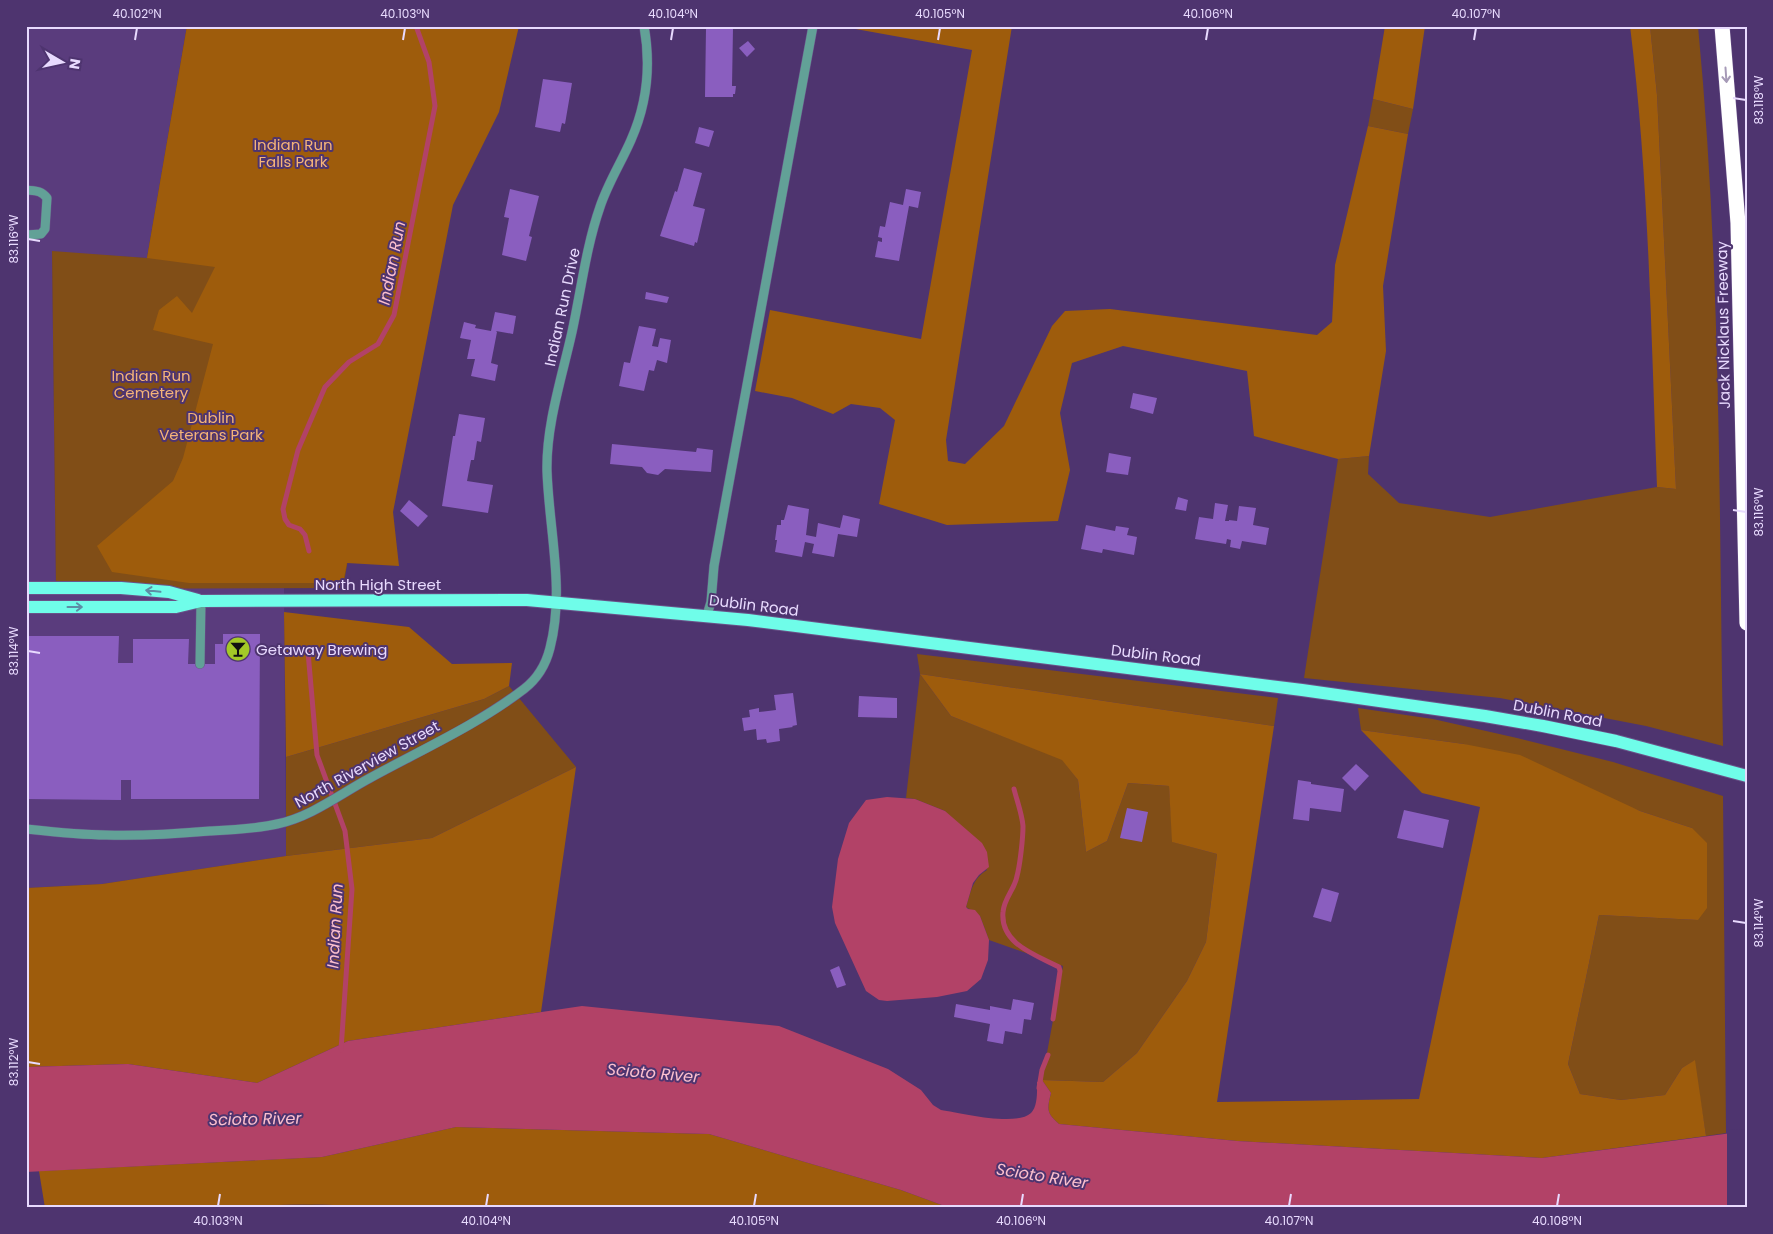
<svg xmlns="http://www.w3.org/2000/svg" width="1773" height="1234" viewBox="0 0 1773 1234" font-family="Poppins,sans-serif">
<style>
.built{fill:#5a3c7d}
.green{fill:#814e17}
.forest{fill:#9e5c0c}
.water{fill:#b24267}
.pier{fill:#4e346f}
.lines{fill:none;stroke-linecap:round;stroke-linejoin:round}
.stream{stroke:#b24267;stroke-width:5}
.building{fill:#8a5ebf}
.minor-casing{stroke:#6a5289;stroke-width:10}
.major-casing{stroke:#6a5289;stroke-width:14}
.highway-casing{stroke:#6a5289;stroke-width:16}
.minor{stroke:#62a197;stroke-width:9}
.major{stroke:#6ffde9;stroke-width:12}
.highway{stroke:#fff;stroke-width:15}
.oneway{stroke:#a69ab7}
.oneway2{stroke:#5d8ea6}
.ticks{fill:none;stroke:#e8dafe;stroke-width:2}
.labels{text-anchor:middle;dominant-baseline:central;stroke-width:4;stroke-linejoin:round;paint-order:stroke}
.park-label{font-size:15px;fill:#f5b478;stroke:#4e346f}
.street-label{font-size:15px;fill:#e8dafe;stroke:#4e346f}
.poi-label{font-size:15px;fill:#e8dafe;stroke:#4e346f;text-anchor:start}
.water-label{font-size:16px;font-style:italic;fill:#fcc0ce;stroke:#4e346f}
.neatline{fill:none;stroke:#e8dafe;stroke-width:2}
.ticks-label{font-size:12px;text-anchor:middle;fill:#e8dafe}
</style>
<rect width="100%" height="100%" fill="#4e346f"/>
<!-- built -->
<polygon class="built" points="26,26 187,26 147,258 52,252 56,588 284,588 286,856 102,884 26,888"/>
<!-- green -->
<g class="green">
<polygon points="187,26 394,299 343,588 56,589 52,251 147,258"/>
<path d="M 1650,26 L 1698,26 C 1721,265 1719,506 1723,746 L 1646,726 L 1500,698 L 1304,678 L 1338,459 L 1369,456 L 1368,474 L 1399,503 L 1490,517 L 1657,487 L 1676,489 L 1657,95 Z"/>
<polygon points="1373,99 1413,109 1408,134 1368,126"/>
<path d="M 917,654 L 1278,698 L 1274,726 L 920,674 L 951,716 L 1062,759 L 1078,780 L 1086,852 L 1107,841 L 1128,783 L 1169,786 L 1173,842 L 1217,854 L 1206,942 L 1187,981 L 1137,1053 L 1103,1082 L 1042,1080 L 1063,966 L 989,940 L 980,916 L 966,907 C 971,892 972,879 987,870 L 945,811 L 915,799 L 906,798 L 920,674 Z"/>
<polygon points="509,686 576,767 432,838 286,856 286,757 484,699"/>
<polygon points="1358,708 1433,719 1517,738 1613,762 1723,796 1726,1133 1706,1136 1694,1061 1682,1068 1665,1095 1621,1100 1580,1094 1568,1064 1599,915 1698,920 1692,828 1640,811 1464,744 1361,730"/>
<polygon points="311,1204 398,1208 178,1208"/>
</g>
<!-- forest -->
<g class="forest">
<polygon points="187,26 519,26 499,112 453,205 393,512 399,566 347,563 343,583 189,583 112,572 97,546 173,481 183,458 213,344 153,330 159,310 177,296 192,313 215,267 147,258"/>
<polygon points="839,26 1012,26 946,440 948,461 965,464 1004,426 1052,326 1065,311 1110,309 1317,335 1332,322 1335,265 1368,126 1408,134 1383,286 1386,351 1369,456 1338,459 1254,436 1247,371 1123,346 1072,363 1060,413 1070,470 1058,521 947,525 879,504 895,420 880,408 851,404 833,414 792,398 755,391 770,310 921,339 972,50"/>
<polygon points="1385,26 1425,26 1413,109 1373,99"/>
<path d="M 1630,26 L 1650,26 L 1657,95 L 1676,489 L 1657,487 C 1651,333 1649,179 1630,26 Z"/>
<polygon points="284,612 409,627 452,664 512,663 509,686 484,699 286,757"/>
<path d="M 920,674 L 1274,726 L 1217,1102 L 1419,1099 L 1480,807 L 1422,793 L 1361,730 L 1464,744 L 1520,755 L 1640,811 L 1692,828 L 1707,843 L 1707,908 L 1698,920 L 1599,915 L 1568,1064 L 1580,1094 L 1621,1100 L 1665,1095 L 1682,1068 L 1695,1060 L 1706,1136 L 1542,1158 L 1237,1141 L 1059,1124 C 1046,1113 1047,1109 1051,1093 L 1042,1080 L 1103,1082 L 1137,1053 L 1187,981 L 1206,942 L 1217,854 L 1172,842 L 1169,786 L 1128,783 L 1107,841 L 1086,852 L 1078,780 L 1062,760 L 951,716 Z"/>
<polygon points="576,767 541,1012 348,1041 257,1083 128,1064 26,1067 26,888 102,884 286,856 432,838"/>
<polygon points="456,1127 709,1134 901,1190 950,1208 398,1208 311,1204 178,1208 45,1208 39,1171 322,1157"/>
</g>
<!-- water -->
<g class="water">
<polygon points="887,797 915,799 945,811 982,843 987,852 989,867 979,875 973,883 966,907 968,909 975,910 980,916 989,940 988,960 981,979 967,991 937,997 887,1001 879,1000 866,991 835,923 832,907 838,859 849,823 866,800"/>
<path d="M 582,1006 L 779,1026 L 888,1069 L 921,1090 L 933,1105 L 941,1110 C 961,1113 1016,1127 1031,1113 C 1038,1106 1037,1091 1037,1082 L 1042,1080 L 1051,1093 C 1047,1109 1046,1113 1059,1124 L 1237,1141 L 1542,1158 L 1747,1131 L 1747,1208 L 950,1208 L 901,1190 L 709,1134 L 456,1127 L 322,1157 L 26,1172 L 26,1067 L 128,1064 L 257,1083 L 348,1041 Z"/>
</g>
<!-- pier -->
<polygon class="pier" points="1747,1129 1747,1208 1727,1208 1727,1130"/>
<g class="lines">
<!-- stream -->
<g class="stream">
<polyline points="309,551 305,535 300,529 289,525 285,519 283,509 298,450 325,387 349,362 378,344 394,315 435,106 429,62 416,26"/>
<polyline points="308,652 317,755 345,831 352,889 341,1050"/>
<path d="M 1014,789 C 1017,801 1022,814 1023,826 C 1023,838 1020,865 1017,876 C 1015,889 1004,898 1003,912 C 1000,944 1036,955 1059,967 L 1060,971 L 1053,1019"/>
<polyline points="1039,1088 1042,1070 1048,1055"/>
</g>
</g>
<!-- building -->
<g class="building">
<polygon points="706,28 733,28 732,86 736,86 735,94 733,94 733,97 705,97"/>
<polygon points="748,41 755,49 747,57 739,48"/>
<polygon points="543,79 572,83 565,124 562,123 560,132 535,127"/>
<polygon points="699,127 714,131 709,147 695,143"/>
<polygon points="684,168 702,173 693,206 705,209 697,243 695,242 694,246 660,236 675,191 677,192"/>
<polygon points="510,189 539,196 529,236 532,237 526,261 502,255 509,218 504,217"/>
<polygon points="906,189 921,192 918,208 909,206 899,261 875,257 878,241 882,242 882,238 878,237 880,226 885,227 890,202 903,205"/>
<polygon points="646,292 669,297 667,303 645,299"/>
<polygon points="495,312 516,316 513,334 496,331 497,332 491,363 498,365 495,381 471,376 475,359 467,359 471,340 460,338 464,322 476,325 475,328 491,331"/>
<polygon points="639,326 656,329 652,346 658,347 660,338 671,340 667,363 657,360 654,371 649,370 644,391 619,386 624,362 630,363"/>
<polygon points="1133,393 1157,398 1153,414 1130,408"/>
<polygon points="459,414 485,418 481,442 477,441 474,460 471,460 467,481 493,485 488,513 442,506 453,436 455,436"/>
<polygon points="612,444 696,452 697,448 713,450 711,472 665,469 658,475 647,473 642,467 610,464"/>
<polygon points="1109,453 1131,457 1128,475 1106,472"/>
<polygon points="1178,497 1188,500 1186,511 1175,509"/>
<polygon points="409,500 428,516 418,527 400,511"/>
<polygon points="1215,503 1228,505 1225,521 1229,521 1229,520 1237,521 1239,506 1256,508 1253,525 1269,528 1266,545 1242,541 1240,549 1230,547 1231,540 1227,539 1226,544 1195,539 1199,517 1213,519"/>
<polygon points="788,505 809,509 806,535 816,537 818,523 840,528 843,515 860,519 857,537 838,534 834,557 812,553 814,544 805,542 802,557 775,552 777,540 775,540 777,525 781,525 781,520 784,520"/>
<polygon points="1086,525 1115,531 1116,526 1129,528 1127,535 1137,537 1134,555 1103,549 1102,553 1081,549"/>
<polygon points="223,634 260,634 259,799 131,799 131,780 121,780 121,800 26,799 26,636 119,636 118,663 133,663 133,639 189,639 188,664 215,664 215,644 223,644"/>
<polygon points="793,693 797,725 792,726 793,727 779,729 780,741 767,743 766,739 757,740 756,729 744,731 742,718 750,717 749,710 759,708 759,712 776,710 774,695"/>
<polygon points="859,696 897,698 897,718 858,717"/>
<polygon points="1356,764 1369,776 1355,791 1342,778"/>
<polygon points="1298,780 1311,782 1311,784 1344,789 1341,812 1310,808 1309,821 1293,819"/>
<polygon points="1127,808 1148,812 1142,842 1120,838"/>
<polygon points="1404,810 1449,820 1443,848 1397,838"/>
<polygon points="1322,888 1339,893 1331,922 1313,917"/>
<polygon points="839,966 846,985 837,988 830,970"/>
<polygon points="1013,999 1034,1003 1031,1020 1024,1019 1022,1034 1005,1031 1003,1044 987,1041 990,1024 954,1017 956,1004 990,1010 990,1006 1011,1010"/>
</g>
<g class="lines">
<defs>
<g id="minor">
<path d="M 26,190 C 35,191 41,190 47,198 L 45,229 L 41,234 L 26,235"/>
<polyline points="707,615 711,602 714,566 726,499 813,26"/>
<polyline points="200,664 201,601"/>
<path d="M 26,829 C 53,832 79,835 106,835 C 141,836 175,834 210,831 C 232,830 255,829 277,824 C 311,817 340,794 370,778 C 421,750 477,725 524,689 C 537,679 546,664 550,648 C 565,590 549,530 547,471 C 546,425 562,377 572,332 C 581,291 586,247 600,207 C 608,183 621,163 631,140 C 647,104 651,65 644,26"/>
</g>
<g id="major">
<polyline points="26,588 121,588 169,592 198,600"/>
<polyline points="26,607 176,607 201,601 527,600 748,620 1302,690 1485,716 1543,726 1616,741 1747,776"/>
</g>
<polyline id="highway" points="1722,26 1738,223 1747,623"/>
</defs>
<!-- minor casing -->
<use href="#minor" class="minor-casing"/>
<!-- major casing -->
<use href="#major" class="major-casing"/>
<!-- highway casing -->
<use href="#highway" class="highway-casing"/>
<!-- minor -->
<use href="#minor" class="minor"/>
<!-- major -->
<use href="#major" class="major"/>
<!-- highway -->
<use href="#highway" class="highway"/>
</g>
<!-- one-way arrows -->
<defs><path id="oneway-shaft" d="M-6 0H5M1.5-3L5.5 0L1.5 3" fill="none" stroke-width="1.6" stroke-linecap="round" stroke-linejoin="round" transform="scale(1.25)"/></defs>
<use class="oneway" href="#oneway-shaft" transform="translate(1726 75) rotate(86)"/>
<g class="oneway2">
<use href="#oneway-shaft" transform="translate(153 591) rotate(-174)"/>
<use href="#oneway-shaft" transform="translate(75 607)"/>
</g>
<!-- ticks -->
<path class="ticks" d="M 135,40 L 137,28M 403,40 L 405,28M 671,40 L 673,28M 938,40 L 940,28M 1206,40 L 1208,28M 1474,40 L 1476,28M 1733,98 L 1746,100M 28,239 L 40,241M 1733,510 L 1746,512M 28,651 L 40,653M 1733,921 L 1746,923M 28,1062 L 40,1064M 218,1206 L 220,1194M 486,1206 L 488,1194M 754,1206 L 756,1194M 1021,1206 L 1023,1194M 1289,1206 L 1291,1194M 1557,1206 L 1559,1194"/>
<!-- icons -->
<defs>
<symbol id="bar-disc" viewBox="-11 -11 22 22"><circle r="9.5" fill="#a3c927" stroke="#4e346f"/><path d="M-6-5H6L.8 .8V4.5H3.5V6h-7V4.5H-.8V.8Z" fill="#111"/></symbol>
</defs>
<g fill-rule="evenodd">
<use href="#bar-disc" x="224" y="635" width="28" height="28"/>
</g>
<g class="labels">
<!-- park labels -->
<g class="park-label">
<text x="293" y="144">Indian Run<tspan x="293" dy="17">Falls Park</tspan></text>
<text x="151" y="375">Indian Run<tspan x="151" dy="17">Cemetery</tspan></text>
<text x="211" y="417">Dublin<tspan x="211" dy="17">Veterans Park</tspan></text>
</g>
<!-- street labels -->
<g class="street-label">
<text transform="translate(562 307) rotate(-78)">Indian Run Drive</text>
<text transform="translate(1723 325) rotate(-91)">Jack Nicklaus Freeway</text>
<text x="378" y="584">North High Street</text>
<text transform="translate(754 605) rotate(7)">Dublin Road</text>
<text transform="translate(1156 655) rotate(7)">Dublin Road</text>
<text transform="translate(1558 713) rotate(11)">Dublin Road</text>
<text transform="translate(367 764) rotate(-29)">North Riverview Street</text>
</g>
<!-- poi labels -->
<g class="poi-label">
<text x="256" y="649">Getaway Brewing</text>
</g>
<!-- water labels -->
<g class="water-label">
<text transform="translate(392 263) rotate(-79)">Indian Run</text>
<text transform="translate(335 926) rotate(-87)">Indian Run</text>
<text transform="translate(653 1073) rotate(5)">Scioto River</text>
<text transform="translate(255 1119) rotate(-1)">Scioto River</text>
<text transform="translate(1042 1176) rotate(9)">Scioto River</text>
</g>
</g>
<!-- border -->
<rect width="1773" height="1234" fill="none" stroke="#4e346f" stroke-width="55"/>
<!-- north arrow -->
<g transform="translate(62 62) rotate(99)" stroke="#4e346f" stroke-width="4" paint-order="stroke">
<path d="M0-4L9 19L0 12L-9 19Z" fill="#e8dafe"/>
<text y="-8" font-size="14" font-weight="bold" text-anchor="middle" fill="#e8dafe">N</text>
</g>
<rect x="28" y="28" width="1718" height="1178" class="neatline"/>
<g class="ticks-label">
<text x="137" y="18">40.102°N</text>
<text x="405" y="18">40.103°N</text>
<text x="673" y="18">40.104°N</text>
<text x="940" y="18">40.105°N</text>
<text x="1208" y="18">40.106°N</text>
<text x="1476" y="18">40.107°N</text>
<text transform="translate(1759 100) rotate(-90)" y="4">83.118°W</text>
<text transform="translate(14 239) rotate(-90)" y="4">83.116°W</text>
<text transform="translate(1759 512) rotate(-90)" y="4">83.116°W</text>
<text transform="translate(14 651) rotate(-90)" y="4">83.114°W</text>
<text transform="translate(1759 923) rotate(-90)" y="4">83.114°W</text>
<text transform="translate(14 1062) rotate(-90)" y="4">83.112°W</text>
<text x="218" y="1225">40.103°N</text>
<text x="486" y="1225">40.104°N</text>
<text x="754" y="1225">40.105°N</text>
<text x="1021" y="1225">40.106°N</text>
<text x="1289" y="1225">40.107°N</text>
<text x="1557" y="1225">40.108°N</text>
</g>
</svg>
